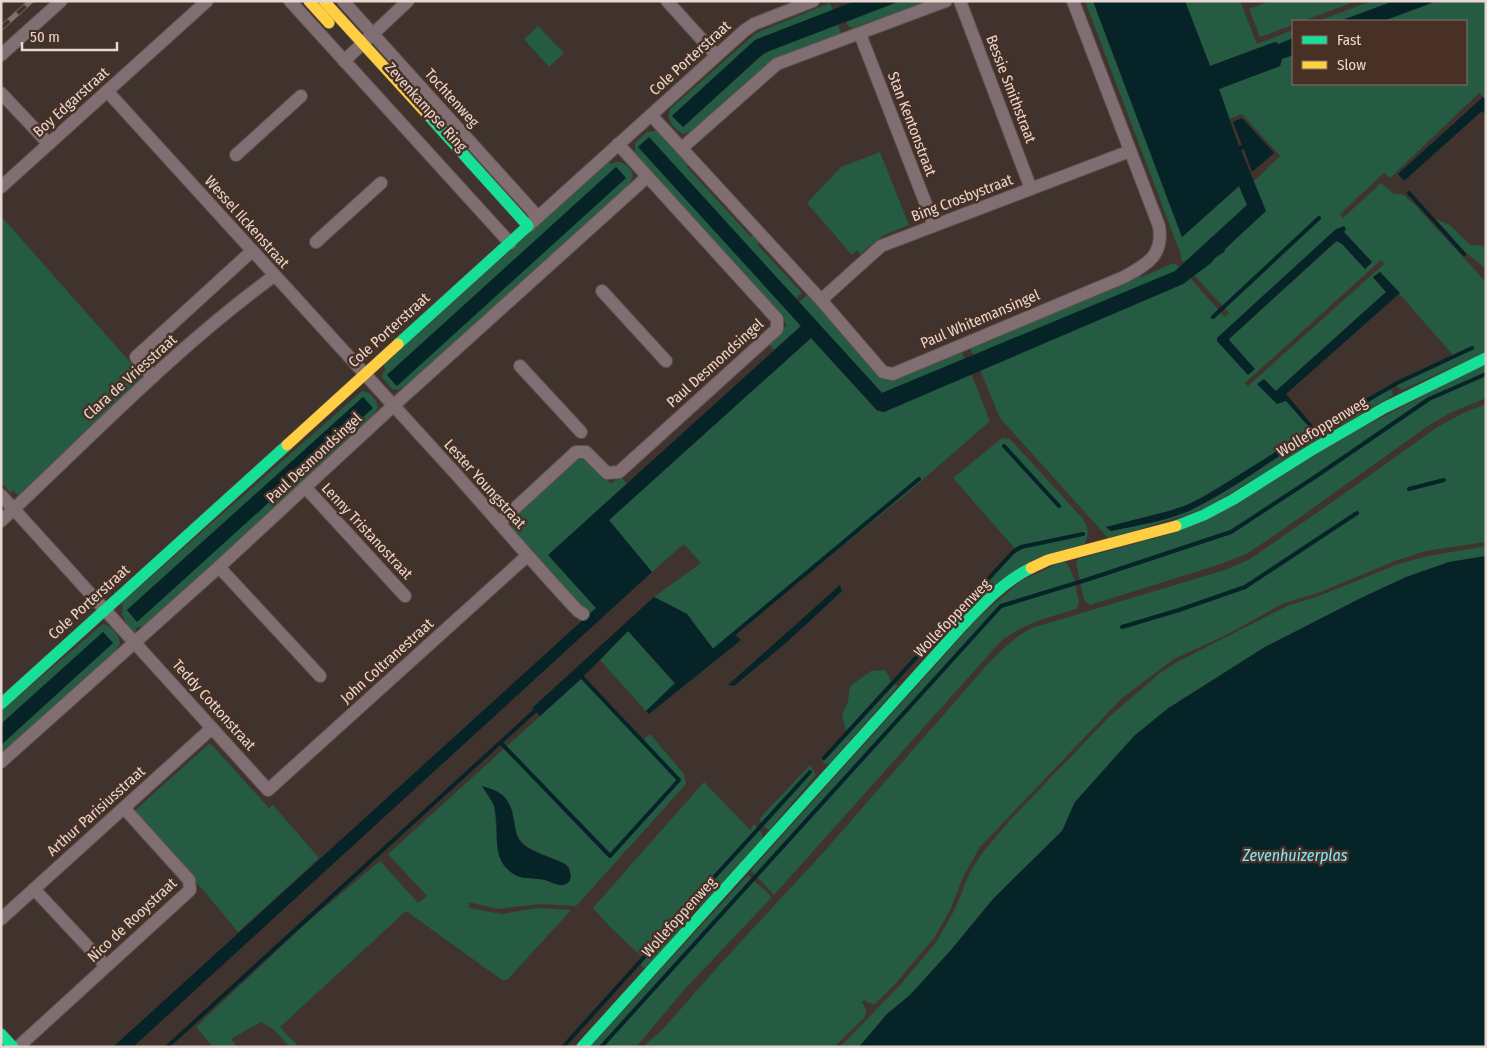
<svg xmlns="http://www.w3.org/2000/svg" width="1487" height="1048" viewBox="0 0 1487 1048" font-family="'Fira Sans Condensed',sans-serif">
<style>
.green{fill:#255a43;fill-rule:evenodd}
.water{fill:#062327}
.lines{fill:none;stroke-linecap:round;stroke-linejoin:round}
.stream{stroke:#062327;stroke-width:4}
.street-casing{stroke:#5d524c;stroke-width:14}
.fast-casing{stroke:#5d524c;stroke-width:12}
.slow-casing{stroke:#5d524c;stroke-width:12}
.street{stroke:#816e73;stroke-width:12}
.fast{stroke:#16e098;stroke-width:11}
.slow{stroke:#ffcf43;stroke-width:11}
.rail-casing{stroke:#7f7071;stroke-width:5.5}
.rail{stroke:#483025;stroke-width:4;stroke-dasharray:11;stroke-linecap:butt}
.labels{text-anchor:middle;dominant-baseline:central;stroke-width:5;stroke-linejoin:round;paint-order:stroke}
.street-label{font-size:15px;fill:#e8d8d1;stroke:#483025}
.water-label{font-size:16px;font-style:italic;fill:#7aebfc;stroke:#483025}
</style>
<rect width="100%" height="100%" fill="#40332d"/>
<!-- green -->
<g class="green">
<polygon points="900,1 933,1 873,24 871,21 853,28 848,26 846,22"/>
<polygon points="1085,1 1093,1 1182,237 1239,186 1247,205 1184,263 1181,259 1181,255"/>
<polygon points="1185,1 1240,1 1257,44 1293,30 1293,38 1279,44 1275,42 1210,66"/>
<polygon points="1270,1 1356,1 1303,21 1293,21 1293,25 1260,37 1249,9"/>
<polygon points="1371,1 1394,1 1340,21 1318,21"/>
<path d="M 1437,1 L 1486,1 L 1486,100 L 1479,93 L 1390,178 L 1384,173 L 1340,214 L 1343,218 L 1381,183 L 1394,194 L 1402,194 L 1414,204 L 1486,282 L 1486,352 L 1402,390 L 1397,387 L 1396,382 L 1453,355 L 1380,272 L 1373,278 L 1386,292 L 1275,392 L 1276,404 L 1286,400 L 1310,428 L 1308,431 L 1328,425 L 1327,423 L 1330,421 L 1335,428 L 1308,446 L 1299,437 L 1297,439 L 1306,449 L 1204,509 L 1109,539 L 1000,418 L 980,370 L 1183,284 L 1190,278 L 1225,317 L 1229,313 L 1194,275 L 1211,263 L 1216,257 L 1224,252 L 1225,249 L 1265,211 L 1253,182 L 1280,156 L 1242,114 L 1229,119 L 1219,89 L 1280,66 L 1282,59 L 1293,55 L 1293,84 L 1466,84 L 1466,21 L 1383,21 ZM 1344,227 L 1346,229 L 1343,231 L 1372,263 L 1365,268 L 1342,244 L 1337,241 L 1229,339 L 1248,374 L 1217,341 L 1217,338 ZM 1381,260 L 1384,264 L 1248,386 L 1245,383 ZM 1296,445 L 1222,492 L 1187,512 L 1166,518 L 1111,531 L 1107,527 L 1169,511 L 1187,505 Z"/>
<path d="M 830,3 L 833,10 L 755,40 L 672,116 L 683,127 L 760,57 L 771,50 L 838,24 L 841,34 L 775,60 L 691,135 L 689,132 L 684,134 C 674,130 664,118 671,108 L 756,33 Z"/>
<polygon points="538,26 564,53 549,67 524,39"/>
<polygon points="658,129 690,163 687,167 751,237 754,235 761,241 757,244 802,293 796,298 639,147 801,326 774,350 768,343 787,325 631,153 635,151 635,143 647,132 655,131"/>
<polygon points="880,152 909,225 882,236 860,254 857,250 852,255 807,203 841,167"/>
<path d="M 609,161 L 611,164 C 621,158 632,167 633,177 L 630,182 L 633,185 L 406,391 L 403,387 L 398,390 L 392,389 L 382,377 L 383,372 L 386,369 L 383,365 ZM 616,167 L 626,178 L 396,386 L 387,375 Z"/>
<polygon points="1,216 144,378 19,496 12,489 12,494 1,483"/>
<polygon points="1436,219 1450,225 1470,245 1486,246 1486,269 1463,250"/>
<polygon points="1171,264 1176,264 1180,267 1176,271 974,356 970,349 975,343 980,345 1125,283 1140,274 1142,277"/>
<polygon points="808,294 895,379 901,378 946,359 948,355 961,351 965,359 882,393 799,302"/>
<polygon points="811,338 877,411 884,412 971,373 990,421 904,496 714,650 687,614 654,597 701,563 684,544 652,572 608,521"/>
<polygon points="1486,363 1486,398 1450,413 1428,426 1278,533 1248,553 1221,564 1090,605 1084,600 1076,563 1078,559 1170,534 1350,434"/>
<polygon points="1388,386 1393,393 1392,396 1342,425 1334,418"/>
<path d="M 362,391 C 370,391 377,400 378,408 L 374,414 L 377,417 L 144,628 L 142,626 L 136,628 L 135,642 L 122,614 L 123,606 L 121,603 ZM 363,397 L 372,408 L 137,621 L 127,610 Z"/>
<path d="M 1486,404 L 1486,542 L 1426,551 L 1395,561 L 1318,593 L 1284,603 L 1228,634 L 1174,659 L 1122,698 L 980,847 L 964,875 L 950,910 L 934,938 L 896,983 L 875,1004 L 868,1003 L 865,1000 L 862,1002 L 866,1009 L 865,1017 L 834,1047 L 644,1047 C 650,1039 656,1036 663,1029 L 723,961 L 822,854 L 987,665 C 1001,650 1014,637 1032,628 L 1228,569 L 1250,559 L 1338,498 L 1436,428 L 1463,413 Z"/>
<path d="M 1002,438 L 1010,439 L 1083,519 C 1089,527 1089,537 1084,545 L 980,598 L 974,594 L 1017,551 L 953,478 Z"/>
<polygon points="581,458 590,462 611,484 620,476 627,484 549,555 596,608 587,616 514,530 511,524 511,520 576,459"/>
<polygon points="1486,546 1486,556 1449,562 1361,598 1265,647 1167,709 1075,802 1062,831 993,899 951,950 910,995 887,1014 859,1047 840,1047 901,984 937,941 955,909 970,872 983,852 1010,820 1110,716 1160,673 1177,662 1287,606 1319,596 1398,564 1428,556"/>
<path d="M 1063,561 C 1075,569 1076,590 1079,603 L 1076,609 C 1047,618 1026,622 1001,641 L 774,895 L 751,870 L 978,618 L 1021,581 Z"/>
<path d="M 103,624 C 112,626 120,636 120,644 L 117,648 L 119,651 L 1,758 L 1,745 L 113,643 L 103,632 L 1,724 L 1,711 Z"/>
<polygon points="628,631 675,684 646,711 600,660"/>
<polygon points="884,670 888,674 891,681 846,731 842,715 848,702 850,686 871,671"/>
<path d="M 582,678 L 642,741 L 650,734 L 684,774 L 686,784 L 576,906 L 540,904 L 497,909 L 469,902 L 469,908 L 502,914 L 537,908 L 571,910 L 507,980 L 502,980 L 406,911 L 280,1027 L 299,1047 L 290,1047 L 273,1029 L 261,1022 L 231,1039 L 237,1047 L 213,1047 L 196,1027 L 306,923 L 380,861 L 418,903 L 427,896 L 388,854 ZM 482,786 L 512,809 C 514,818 514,832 520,840 C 528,851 553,857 565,864 L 570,868 L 562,885 L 555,884 L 545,880 L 520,877 L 499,857 L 494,805 Z"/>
<polygon points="894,684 898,686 829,764 822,763"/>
<polygon points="210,743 269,808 273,805 319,858 238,932 203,890 132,813"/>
<polygon points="810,765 816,775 769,830 763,826 759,819"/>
<polygon points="704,782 750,830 754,824 762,833 762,840 701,906 695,905 690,901 641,956 610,927 593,908"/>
<polygon points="748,875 772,897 684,990 636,1047 589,1047"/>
<polygon points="686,913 690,918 645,969 640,964"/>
</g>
<!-- water -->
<g class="water">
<polygon points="855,1 900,1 764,53 683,127 672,116 755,40"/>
<polygon points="1093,1 1185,1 1210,66 1275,42 1279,44 1293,38 1293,55 1282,59 1280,66 1219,89 1239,146 1242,145 1233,122 1242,118 1274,153 1252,172 1244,149 1241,150 1266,211 1225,249 1224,252 1216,257 1211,263 1183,284 884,412 877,410 811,338 609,520 652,572 133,1047 113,1047 596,608 548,555 801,326 638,147 649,137 882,393 1175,271 1247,205 1239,186 1182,237"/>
<polygon points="1394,1 1437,1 1383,21 1340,21"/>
<polygon points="1483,97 1486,100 1486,115 1482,111 1404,181 1398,174"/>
<polygon points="616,167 626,178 397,386 387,375"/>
<polygon points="1344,226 1346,229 1344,232 1372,262 1365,269 1342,244 1337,241 1334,243 1229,339 1229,340 1255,369 1248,375 1217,341 1217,338 1336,229"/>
<polygon points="1380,272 1400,293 1286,394 1313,426 1318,428 1325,424 1328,425 1327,427 1307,439 1303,435 1308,431 1310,428 1286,401 1277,404 1257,384 1264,379 1276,391 1386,292 1373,277"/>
<polygon points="363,397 373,408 137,622 127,610"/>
<path d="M 1293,441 L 1296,445 C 1261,468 1226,493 1189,511 C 1165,521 1136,526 1111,531 L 1106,527 L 1169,511 L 1187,505 L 1205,496 Z"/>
<polygon points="1486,556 1486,1047 859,1047 887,1014 910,995 951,950 993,899 1062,831 1075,802 1134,736 1167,709 1265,647 1361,598 1406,577 1449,562"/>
<polygon points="840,585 842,591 788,641 734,686 728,685"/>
<polygon points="654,597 687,614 714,650 735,635 741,640 649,714 646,711 675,683 628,631 582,678 540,716 532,708"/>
<polygon points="103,632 113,643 1,745 1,724"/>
<path d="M 482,786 C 508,793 511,802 515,827 C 516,832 517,837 520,841 C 530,853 552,857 565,864 C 571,869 575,883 563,885 C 557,886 552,882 545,880 C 534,877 523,881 512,873 C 489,857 501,829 494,806 C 491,799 486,792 482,786 Z"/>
</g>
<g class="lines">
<!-- stream -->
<g class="stream">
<polyline points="1409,193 1464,254"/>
<polyline points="1213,317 1319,218"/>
<polyline points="1323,426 1397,383 1472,348"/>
<polyline points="1004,446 1059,506"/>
<polyline points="1409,489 1444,480"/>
<polyline points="1122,627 1179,610 1245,587 1357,513"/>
<polyline points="712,652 919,479"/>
<polyline points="501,743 610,856 679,780 580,675"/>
<polyline points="824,758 1013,552 1021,547 1083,534"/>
<polyline points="697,896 810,772"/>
<polyline points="167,1047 537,709"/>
<polyline points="563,1047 675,923"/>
<polyline points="601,1047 1001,606 1089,579 1231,532 1315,477 1429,399 1486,374"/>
</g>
<defs>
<g id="street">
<polyline points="290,1 510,243"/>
<polyline points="343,1 538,217"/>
<polyline points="667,1 716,55"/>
<polyline points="960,1 1031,189"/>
<polyline points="860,34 934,225"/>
<polyline points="1,55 61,1"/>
<polyline points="344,61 408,1"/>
<path d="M 107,91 C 223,218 338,346 455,473 C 496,519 536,566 578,611 L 583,614"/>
<polyline points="1,93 49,144"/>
<path d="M 651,115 L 821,300 L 883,372 L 893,374 L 1124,277 C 1147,264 1164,256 1159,226 L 1073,1"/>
<polyline points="682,148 777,64 946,1"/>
<polyline points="236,155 301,96"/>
<polyline points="1,187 207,1"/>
<polyline points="528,226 744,31 754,24 813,1"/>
<polyline points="316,242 381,183"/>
<polyline points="602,291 666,361"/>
<polyline points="821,300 881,246 1130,151"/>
<polyline points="520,366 581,432"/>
<polyline points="153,377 136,357 252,251"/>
<polyline points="305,487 405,596"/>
<polyline points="1,495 268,790 527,556"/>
<path d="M 1,521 C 90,438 175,348 274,276"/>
<polyline points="499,523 576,452 586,452 607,473 619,472 777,329 777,319 618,144"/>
<polyline points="219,567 320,676"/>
<polyline points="1,762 219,567 393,406 647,177"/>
<polyline points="34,889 106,966"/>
<polyline points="1,919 212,728"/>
<polyline points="18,1047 190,890 189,880 124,808"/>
</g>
<g id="fast">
<polyline points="398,344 528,226 428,115"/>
<polyline points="1176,526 1204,515 1234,499 1310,451 1384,408 1486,358"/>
<polyline points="1,704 287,445"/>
<polyline points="1,1034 13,1047"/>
<path d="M 582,1047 L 961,627 C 982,605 1004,581 1031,568"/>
</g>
<g id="slow">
<polyline points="309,1 329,23"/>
<polyline points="324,1 428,115"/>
<polyline points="287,445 398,344"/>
<polyline points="1031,568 1048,560 1176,526"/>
</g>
</defs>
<!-- street casing -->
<use href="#street" class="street-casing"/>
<!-- fast casing -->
<use href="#fast" class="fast-casing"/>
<!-- slow casing -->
<use href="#slow" class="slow-casing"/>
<!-- street -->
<use href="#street" class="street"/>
<!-- fast -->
<use href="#fast" class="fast"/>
<!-- slow -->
<use href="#slow" class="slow"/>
<defs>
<polyline id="rail" points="1,28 31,1"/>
</defs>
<!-- rail casing -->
<use href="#rail" class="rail-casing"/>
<!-- rail -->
<use href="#rail" class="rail"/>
</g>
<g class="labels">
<!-- street labels -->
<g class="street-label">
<text transform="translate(690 58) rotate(-42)">Cole Porterstraat</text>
<text transform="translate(1011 89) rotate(69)">Bessie Smithstraat</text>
<text transform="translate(452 98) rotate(48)">Tochtenweg</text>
<text transform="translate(71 102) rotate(-42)">Boy Edgarstraat</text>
<text transform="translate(426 107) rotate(48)">Zevenkampse Ring</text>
<text transform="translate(912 124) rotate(69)">Stan Kentonstraat</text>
<text transform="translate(962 198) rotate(-21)">Bing Crosbystraat</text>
<text transform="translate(247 222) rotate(48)">Wessel Ilckenstraat</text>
<text transform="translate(980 319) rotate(-23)">Paul Whitemansingel</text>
<text transform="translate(389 330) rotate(-42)">Cole Porterstraat</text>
<text transform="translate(715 363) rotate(-42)">Paul Desmondsingel</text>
<text transform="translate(130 377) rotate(-42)">Clara de Vriesstraat</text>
<text transform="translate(1322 427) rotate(-31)">Wollefoppenweg</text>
<text transform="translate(314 458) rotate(-43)">Paul Desmondsingel</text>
<text transform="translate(485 484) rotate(48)">Lester Youngstraat</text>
<text transform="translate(367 531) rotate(47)">Lenny Tristanostraat</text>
<text transform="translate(89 602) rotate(-42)">Cole Porterstraat</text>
<text transform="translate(952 618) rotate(-46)">Wollefoppenweg</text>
<text transform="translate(387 661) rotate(-42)">John Coltranestraat</text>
<text transform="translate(214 705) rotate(48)">Teddy Cottonstraat</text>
<text transform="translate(96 811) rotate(-42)">Arthur Parisiusstraat</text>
<text transform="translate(679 917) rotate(-48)">Wollefoppenweg</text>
<text transform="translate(132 920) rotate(-43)">Nico de Rooystraat</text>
</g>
<!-- water labels -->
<g class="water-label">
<text x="1295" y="855">Zevenhuizerplas</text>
</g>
</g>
<!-- border -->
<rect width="1487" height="1048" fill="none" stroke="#e8d8d1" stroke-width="5"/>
<!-- legend -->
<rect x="1292" y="20" width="175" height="65" fill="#483025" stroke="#88736a"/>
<rect x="1302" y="36" width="25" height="8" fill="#16e098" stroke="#88736a"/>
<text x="1337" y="45" font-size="15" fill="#e8d8d1">Fast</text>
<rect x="1302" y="61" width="25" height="8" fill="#ffcf43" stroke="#88736a"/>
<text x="1337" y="70" font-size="15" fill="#e8d8d1">Slow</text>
<!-- scale -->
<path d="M22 42v8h95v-8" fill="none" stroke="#e8d8d1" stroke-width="2.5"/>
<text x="30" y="42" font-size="15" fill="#e8d8d1" stroke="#483025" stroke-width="4" paint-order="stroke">50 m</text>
</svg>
